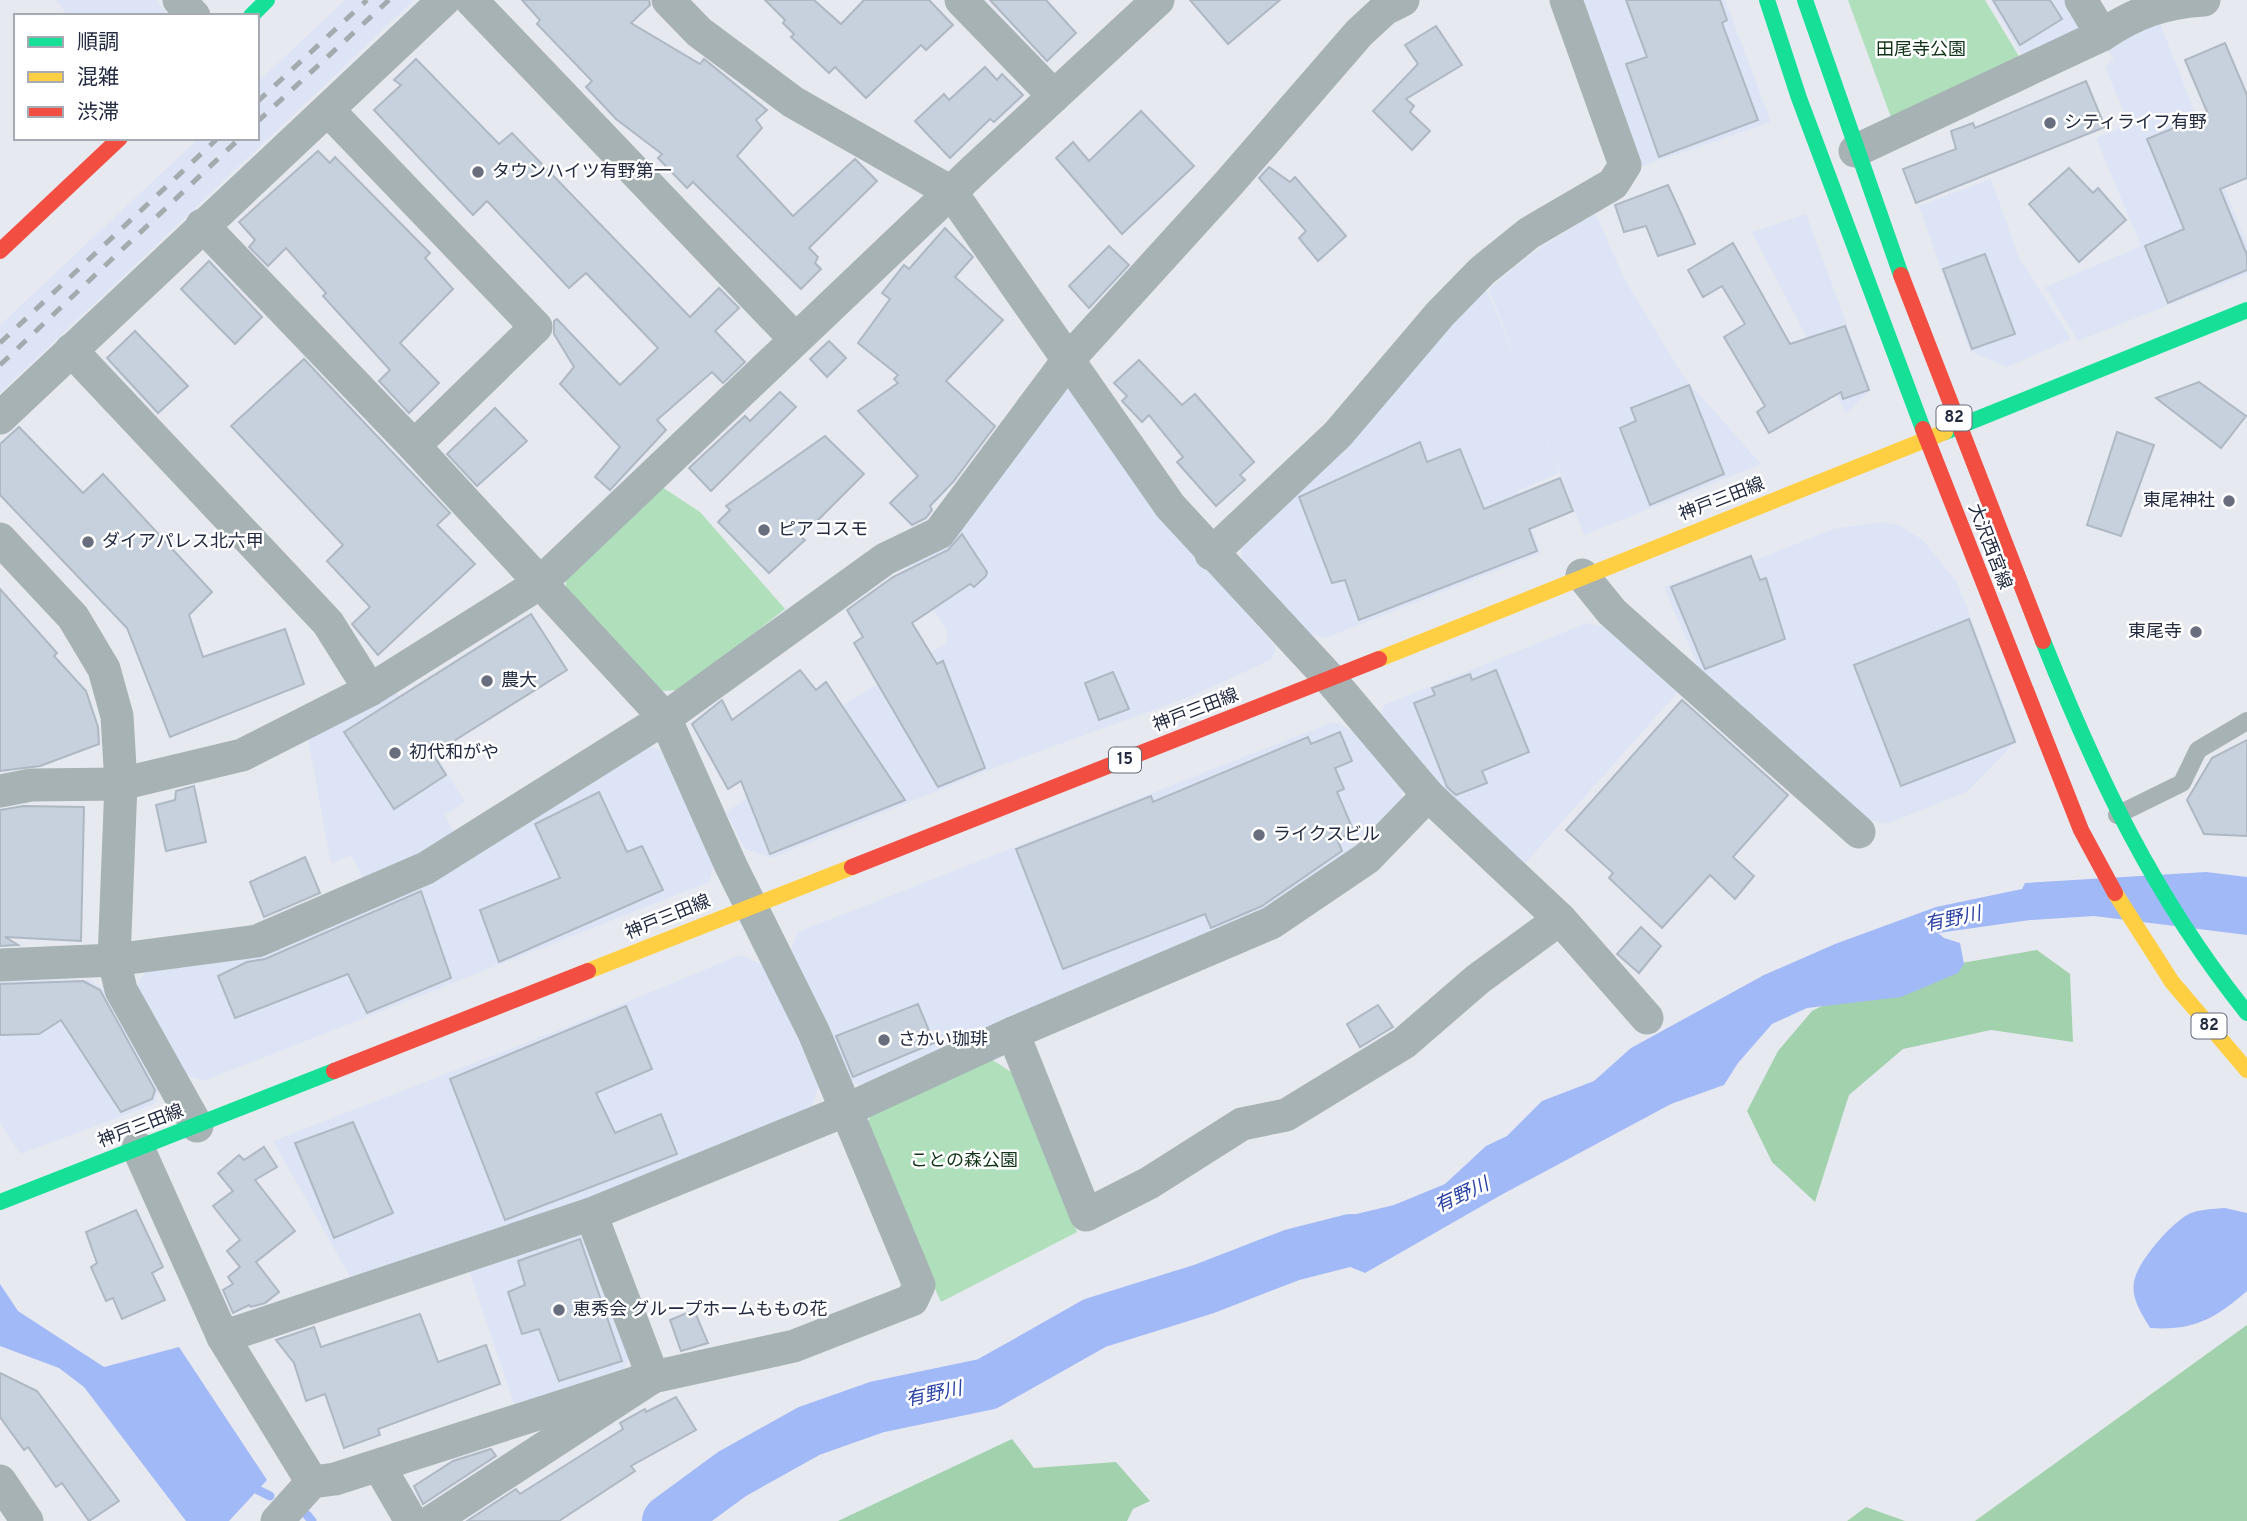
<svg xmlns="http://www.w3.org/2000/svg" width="2247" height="1521" viewBox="0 0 2247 1521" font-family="Overpass,'Noto Sans JP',sans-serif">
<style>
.built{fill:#dde4f5}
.green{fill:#afdfbb}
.forest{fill:#a2d1ad}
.water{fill:#a2b9f8}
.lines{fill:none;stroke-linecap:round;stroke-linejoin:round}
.stream{stroke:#a2b9f8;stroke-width:9}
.river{stroke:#a2b9f8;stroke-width:52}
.building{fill:#c7d1dd;stroke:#aeb8c3;stroke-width:2}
.lane{stroke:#a7b2b4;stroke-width:18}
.street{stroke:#a7b2b4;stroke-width:33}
.fast{stroke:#16e098;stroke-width:16}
.slow{stroke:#ffcf43;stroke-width:16}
.jam{stroke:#f24e42;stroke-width:16}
.rail{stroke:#a4abaf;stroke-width:5;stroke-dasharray:12 12;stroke-linecap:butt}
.poi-dot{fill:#686e7e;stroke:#fff;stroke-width:2.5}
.labels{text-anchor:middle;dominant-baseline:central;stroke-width:5;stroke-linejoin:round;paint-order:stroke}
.shield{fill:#fff;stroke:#656b7a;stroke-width:2}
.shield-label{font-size:16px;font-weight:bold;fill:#232b41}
.park-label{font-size:18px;fill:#113418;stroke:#fff}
.poi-label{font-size:18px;fill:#232b41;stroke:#fff;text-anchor:start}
.street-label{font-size:18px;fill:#232b41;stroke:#fff}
.water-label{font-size:19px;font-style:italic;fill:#2a42a5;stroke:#fff}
</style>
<rect width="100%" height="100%" fill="#e7e9f0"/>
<!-- built -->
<g class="built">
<polygon points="56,0 156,0 169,16 69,16"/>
<polygon points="345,0 414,0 0,393 0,325 199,138 257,138 257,83"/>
<polygon points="1579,0 1725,0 1771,122 1640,167"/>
<polygon points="1990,0 2068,0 2081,23 2079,39 2027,64"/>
<polygon points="2159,21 2247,245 2247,274 2078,341 2045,287 2141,246 2096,138 2129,124 2105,67 2114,59 2108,50 2133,31"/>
<polygon points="1991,179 2019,258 2071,339 2007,367 1970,351 1919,206"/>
<polygon points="1595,213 1625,280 1683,376 1761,464 1584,535 1528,391 1559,473 1517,491 1541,553 1325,638 1307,633 1241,560 1242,542 1458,316 1487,290 1521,373 1489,289 1528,256"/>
<polygon points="1806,214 1871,390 1846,413 1752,232"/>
<polygon points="1058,389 1072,390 1162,518 1276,647 1272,659 1197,694 994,768 771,858 744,848 726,812 766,786 846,703 947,643 947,631 902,560"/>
<polygon points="1881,522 1898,525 1923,540 1957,582 2017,740 1967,792 1886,824 1868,820 1700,671 1664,587 1751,554 1754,561 1833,529"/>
<polygon points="1587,623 1605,627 1677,693 1520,869 1379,719 1384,705"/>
<polygon points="394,688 465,802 445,815 456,836 364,880 351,855 331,864 308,739"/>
<polygon points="1333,722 1355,731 1402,787 1402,807 1303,893 867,1088 843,1078 789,955 798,932"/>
<polygon points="649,746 670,754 716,857 709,882 204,1081 185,1075 136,989 145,972 250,948"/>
<polygon points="740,955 765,966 819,1086 811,1109 589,1201 352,1280 273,1141 569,1026"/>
<polygon points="88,980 103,988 161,1084 154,1104 20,1154 0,1123 0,981"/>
<polygon points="573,1232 590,1241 631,1355 621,1374 514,1404 469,1270"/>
</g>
<!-- green -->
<g class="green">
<polygon points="1848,0 1985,0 2020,58 1892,120"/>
<polygon points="662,487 700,512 785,609 682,690 659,691 566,593 566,573"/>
<polygon points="988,1057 1014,1074 1077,1232 941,1302 864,1132 873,1109"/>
</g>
<!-- forest -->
<g class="forest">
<polygon points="2037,950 2070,974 2073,1042 1991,1030 1903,1049 1849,1095 1815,1202 1772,1162 1747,1111 1778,1051 1812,1011 1880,977"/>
<polygon points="2247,1325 2247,1521 1975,1521"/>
<polygon points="1012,1439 1034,1468 1116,1462 1150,1501 1133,1509 1127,1521 838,1521"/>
<polygon points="1866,1507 1905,1521 1847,1521"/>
</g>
<!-- water -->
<g class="water">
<polygon points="2206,872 2247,877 2247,935 2094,916 2030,920 1938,933 1944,938 1960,943 1964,964 1958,973 1901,997 1807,1008 1772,1024 1738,1063 1724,1085 1671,1104 1501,1195 1365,1273 1348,1266 1289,1279 1276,1243 1310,1225 1394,1205 1445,1184 1486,1146 1507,1136 1542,1101 1594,1081 1631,1048 1764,975 1835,944 1936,907 2022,889 2025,883"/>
<path d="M 2225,1208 L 2247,1213 L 2247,1291 C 2215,1319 2193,1331 2150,1328 C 2142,1314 2131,1299 2134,1282 C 2137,1262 2170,1225 2187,1215 C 2197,1209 2214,1209 2225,1208 Z"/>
<polygon points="0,1284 18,1311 104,1367 179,1347 267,1480 229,1521 186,1521 84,1387 59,1368 0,1346"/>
</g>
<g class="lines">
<!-- stream -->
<g class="stream">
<polyline points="258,1490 270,1496"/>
<polyline points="307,1515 312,1521"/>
</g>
<!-- river -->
<polyline class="river" points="668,1521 732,1474 809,1431 877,1407 987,1384 1095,1323 1204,1289 1292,1255 1351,1240"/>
</g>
<!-- building -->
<g class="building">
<polygon points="522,0 649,0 650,5 631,23 700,64 704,59 767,110 756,120 762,128 737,156 793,216 855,159 877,181 809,248 818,257 815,263 821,269 801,289 693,182 687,188 658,158 662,154 616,119 586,87 592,81 537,24 540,20"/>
<polygon points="765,0 814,0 841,24 864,0 929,0 953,25 926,50 921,45 866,98 835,67 829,73 791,37 794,34 783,23 785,20"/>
<polygon points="990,0 1046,0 1076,33 1047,61"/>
<polygon points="1190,0 1280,0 1228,44"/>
<polygon points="1626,0 1720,0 1727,20 1722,23 1758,120 1659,157 1626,64 1647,57"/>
<polygon points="1993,0 2050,0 2062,19 2020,45"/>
<polygon points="1436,26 1462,65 1406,99 1414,106 1410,112 1430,131 1412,150 1373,111 1418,64 1405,45"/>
<polygon points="2225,43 2247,95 2247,178 2220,189 2247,255 2247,270 2168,303 2145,246 2184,229 2147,139 2208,114 2185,60"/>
<polygon points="416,59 499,144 512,133 690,317 719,288 739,308 715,331 745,362 723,383 712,372 657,420 666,430 610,490 595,477 620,447 560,384 574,367 554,334 554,321 557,319 620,385 658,348 586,273 569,288 487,201 473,215 374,110 401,85 394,80"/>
<polygon points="985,67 997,80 1002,74 1023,95 994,122 990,119 950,158 915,121 944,94 949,100"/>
<polygon points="2086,81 2105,127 1916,203 1903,169 1956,149 1951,131 1973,123 1975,128"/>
<polygon points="1141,111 1194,166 1122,234 1056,158 1073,142 1089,161"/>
<polygon points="318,151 330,163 335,157 430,253 425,258 453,289 400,343 439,383 409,413 379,381 390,370 323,296 326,293 286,248 268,266 249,247 255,240 239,222"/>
<polygon points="1269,167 1290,182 1295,177 1346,236 1318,261 1299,238 1306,231 1259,178"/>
<polygon points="2069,168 2093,193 2098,188 2126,220 2079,262 2029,204"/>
<polygon points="1668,185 1695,244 1658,256 1646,226 1624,232 1615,205"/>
<polygon points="945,228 973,257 955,277 1003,320 946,381 995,426 953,482 930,506 932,510 926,518 912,525 890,503 918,476 858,411 898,383 894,379 898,375 858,343 890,299 882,293 904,265 909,269"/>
<polygon points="1733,243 1790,344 1845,326 1869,390 1843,399 1841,392 1769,433 1757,412 1765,406 1724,337 1745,324 1722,286 1703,297 1688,270"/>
<polygon points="1109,246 1129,265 1089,308 1069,286"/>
<polygon points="1985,254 2015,334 1972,349 1943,269"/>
<polygon points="209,261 262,317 235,344 181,289"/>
<polygon points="135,331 188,386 158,413 107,358"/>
<polygon points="829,341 846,358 827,377 810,359"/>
<polygon points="304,359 450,513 437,525 475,564 378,655 352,624 370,607 327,561 343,545 231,426"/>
<polygon points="1139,360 1182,405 1195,394 1254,462 1240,475 1245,480 1216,506 1177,462 1183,457 1149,415 1142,422 1122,401 1127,396 1114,383"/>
<polygon points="2199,382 2246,416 2221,448 2156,398"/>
<polygon points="1689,385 1724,474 1650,505 1620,428 1636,421 1631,408"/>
<polygon points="780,392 796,407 711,491 689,468 745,416 750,421"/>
<polygon points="495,408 527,441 477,486 447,454"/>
<polygon points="19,427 83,493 103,474 212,592 189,615 203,657 285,629 304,684 170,737 127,628 0,495 0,444"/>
<polygon points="2117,432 2154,445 2121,536 2087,525"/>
<polygon points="825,436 864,474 801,537 805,540 769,573 718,522 730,510 726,506"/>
<polygon points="1420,442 1427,462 1460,449 1484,509 1560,478 1573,511 1529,529 1537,551 1359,620 1345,580 1332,583 1299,497"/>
<polygon points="962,534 987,572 986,576 974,587 970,584 912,623 937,664 943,661 985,768 938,787 854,643 863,637 847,610 893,577 948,550"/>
<polygon points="1751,556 1760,580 1766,578 1785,639 1705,669 1671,587"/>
<polygon points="0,589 57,653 54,656 86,691 98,727 99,744 40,766 0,771"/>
<polygon points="531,614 567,670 433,754 446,775 394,809 344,732"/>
<polygon points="1969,619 2015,742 1901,786 1854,665"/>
<polygon points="800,670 816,690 826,682 905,800 770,854 741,781 728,789 692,724 722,700 732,720"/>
<polygon points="1496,670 1529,752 1482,771 1487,783 1456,795 1447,787 1414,703 1435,695 1432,688 1470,674 1472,680"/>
<polygon points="1113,672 1129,709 1099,720 1085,683"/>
<polygon points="1682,700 1788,795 1733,857 1754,876 1735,899 1710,875 1662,928 1609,878 1613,873 1566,830"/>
<polygon points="1340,732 1352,761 1335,768 1344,789 1337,792 1354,832 1337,839 1342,851 1262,906 1211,928 1205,914 1063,969 1016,849 1151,796 1153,802 1308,737 1311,744"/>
<polygon points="2247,740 2247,836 2204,834 2187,800 2212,758"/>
<polygon points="194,786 206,842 166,851 156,805 175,800 176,791"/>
<polygon points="599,792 627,852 642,846 663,890 499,962 480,910 560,878 535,824"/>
<polygon points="23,806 84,807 81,941 5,937 18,945 0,946 0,810"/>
<polygon points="305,857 320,893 264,917 250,882"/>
<polygon points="421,891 451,978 367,1013 348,974 235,1018 218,976 247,962 265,959"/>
<polygon points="1641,927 1661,946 1639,973 1617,954"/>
<polygon points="83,981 100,990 155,1090 152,1099 121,1112 61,1020 39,1034 0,1035 0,984"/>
<polygon points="918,1004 934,1043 853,1077 836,1036"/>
<polygon points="1378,1005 1393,1027 1360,1047 1347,1024"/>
<polygon points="626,1006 652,1069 596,1093 615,1133 661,1114 677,1154 505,1220 450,1079"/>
<polygon points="353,1122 393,1213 334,1238 295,1143"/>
<polygon points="264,1147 277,1167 255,1180 295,1231 256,1262 279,1292 265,1303 251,1307 249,1305 233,1313 223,1290 233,1284 228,1277 240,1267 227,1251 240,1240 213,1206 233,1191 218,1173 239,1155 244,1160"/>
<polygon points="136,1210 163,1267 152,1273 165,1300 122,1319 113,1298 106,1301 91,1267 97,1263 86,1232"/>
<polygon points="580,1239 622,1361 559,1381 539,1329 522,1334 508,1292 525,1285 518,1261"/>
<polygon points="694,1310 708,1343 681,1351 670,1320"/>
<polygon points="420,1314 438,1362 486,1345 500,1384 378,1429 380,1435 344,1448 325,1394 306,1401 294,1363 276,1340 314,1327 321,1347"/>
<polygon points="0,1373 37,1391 119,1501 89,1521 62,1483 56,1487 28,1447 24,1450 0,1417"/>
<polygon points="676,1397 696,1430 631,1466 635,1471 559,1521 467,1521 516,1489 520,1494 588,1451 623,1429 620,1423 645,1409 646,1412"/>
<polygon points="491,1449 496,1456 423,1504 414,1486 453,1461"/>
</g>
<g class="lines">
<!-- lane -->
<polyline class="lane" points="2117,815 2182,783 2198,750 2247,721"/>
<!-- street -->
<g class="street">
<polyline points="179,0 194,16"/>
<polyline points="471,0 795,339"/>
<polyline points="668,0 699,32 793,102 951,192 1170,506 1330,679 1428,795 1560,919 1647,1018"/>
<polyline points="961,0 1054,96"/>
<polyline points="2081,0 2102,35"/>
<polyline points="329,111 536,327 414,446"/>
<path d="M 1855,151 L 2102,35 C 2135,13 2165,2 2204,0"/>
<polyline points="202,225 414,446 665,718 731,866 814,1033 919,1285 912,1300 794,1346 653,1377 335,1479 312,1482"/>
<polyline points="71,350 328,623 370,690"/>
<polyline points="0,418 444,0"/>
<polyline points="0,539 73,617 104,669 117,716 121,784 114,960 121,990 197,1126"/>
<polyline points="1211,554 1338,434 1440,314 1482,271 1529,233 1613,184 1625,165 1566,0"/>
<polyline points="1582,575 1612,612 1859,832"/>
<polyline points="0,791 31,785 121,784 242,755 370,690 540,583 974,170 1158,0"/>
<polyline points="0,965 114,960 257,941 426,868 665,718 885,559 939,533 1069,359 1229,183 1359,33 1385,9 1403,0"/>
<polyline points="1013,1033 1086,1215 1149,1183 1242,1124 1286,1115 1404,1043 1478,979 1560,919"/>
<polyline points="138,1148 223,1337 312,1482 277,1521"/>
<polyline points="223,1337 591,1214 844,1111 1013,1033 1271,923 1367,858 1428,795"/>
<polyline points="379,1466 411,1521"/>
<polyline points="0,1481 27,1521"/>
<polyline points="432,1521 653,1377 591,1214"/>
</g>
<!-- fast -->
<g class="fast">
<polyline points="1767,0 1799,98 1923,429"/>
<polyline points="1805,0 1901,275"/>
<polyline points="251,16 267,0"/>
<polyline points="1945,432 2247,310"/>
<path d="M 2043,641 C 2098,778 2154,897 2247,1013"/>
<polyline points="0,1202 334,1071"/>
</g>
<!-- slow -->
<g class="slow">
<polyline points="1379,659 1945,432"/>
<polyline points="2115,893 2172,982 2247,1070"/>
<polyline points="588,971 852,867"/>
</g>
<!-- jam -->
<g class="jam">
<polyline points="0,251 120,138"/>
<polyline points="1901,275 2043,641"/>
<polyline points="1923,429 2081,830 2115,893"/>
<polyline points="852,867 1379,659"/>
<polyline points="334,1071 588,971"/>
</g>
<!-- rail -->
<g class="rail">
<polyline points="257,102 367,0"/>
<polyline points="257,122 389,0"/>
<polyline points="0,343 218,138"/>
<polyline points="0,365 240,138"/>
</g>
</g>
<!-- markers -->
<g class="poi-dot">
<circle cx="2050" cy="123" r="7"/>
<circle cx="478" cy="172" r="7"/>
<circle cx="2229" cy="501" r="7"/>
<circle cx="764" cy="530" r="7"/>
<circle cx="88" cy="542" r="7"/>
<circle cx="2196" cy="632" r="7"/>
<circle cx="487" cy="681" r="7"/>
<circle cx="395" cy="753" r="7"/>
<circle cx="1259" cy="835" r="7"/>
<circle cx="884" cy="1040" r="7"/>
<circle cx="559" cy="1310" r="7"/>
</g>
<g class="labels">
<!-- shield labels -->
<g class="shield">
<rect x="1936.5" y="405.5" width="35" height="25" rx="5"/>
<rect x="1109" y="747.5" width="32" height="25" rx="5"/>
<rect x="2191.5" y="1013.5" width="35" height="25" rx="5"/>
</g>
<g class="shield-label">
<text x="1954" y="418">82</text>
<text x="1125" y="760">15</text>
<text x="2209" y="1026">82</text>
</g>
<!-- park labels -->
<g class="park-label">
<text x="1921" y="50">田尾寺公園</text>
<text x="964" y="1161">ことの森公園</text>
</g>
<!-- poi labels -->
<g class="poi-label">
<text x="2064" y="123">シティライフ有野</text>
<text x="492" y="172">タウンハイツ有野第一</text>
<text x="2215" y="501" text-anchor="end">東尾神社</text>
<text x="778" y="530">ピアコスモ</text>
<text x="102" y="542">ダイアパレス北六甲</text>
<text x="2182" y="632" text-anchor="end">東尾寺</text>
<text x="501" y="681">農大</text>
<text x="409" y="753">初代和がや</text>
<text x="1273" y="835">ライクスビル</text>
<text x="898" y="1040">さかい珈琲</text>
<text x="573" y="1310">恵秀会 グループホームももの花</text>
</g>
<!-- street labels -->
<g class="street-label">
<text transform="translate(1722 500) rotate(-21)">神戸三田線</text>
<text transform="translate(1989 547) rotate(69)">大沢西宮線</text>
<text transform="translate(1196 711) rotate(-21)">神戸三田線</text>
<text transform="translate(668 918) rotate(-22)">神戸三田線</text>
<text transform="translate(141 1127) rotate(-21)">神戸三田線</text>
</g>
<!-- water labels -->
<g class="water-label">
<text transform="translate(1953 920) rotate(-12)">有野川</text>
<text transform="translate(1462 1196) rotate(-25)">有野川</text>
<text transform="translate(934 1395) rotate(-12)">有野川</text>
</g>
</g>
<!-- legend -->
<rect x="14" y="14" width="245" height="126" fill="#ffffff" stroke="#a7aab3" stroke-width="2"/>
<rect x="28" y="37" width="35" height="10" fill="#16e098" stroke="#a7aab3" stroke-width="2"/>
<text x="77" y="49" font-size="21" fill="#232b41">順調</text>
<rect x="28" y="72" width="35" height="10" fill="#ffcf43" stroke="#a7aab3" stroke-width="2"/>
<text x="77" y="84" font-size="21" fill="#232b41">混雑</text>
<rect x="28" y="107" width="35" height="10" fill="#f24e42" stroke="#a7aab3" stroke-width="2"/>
<text x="77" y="119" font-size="21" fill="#232b41">渋滞</text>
</svg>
